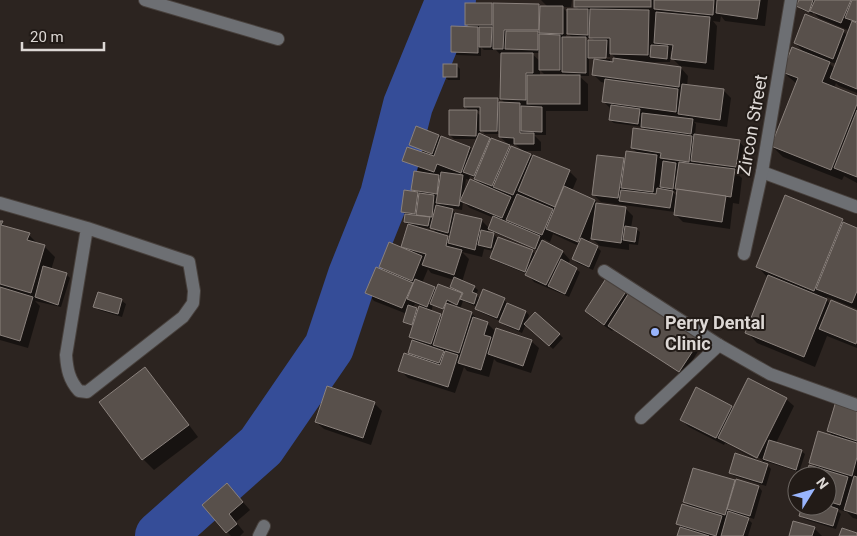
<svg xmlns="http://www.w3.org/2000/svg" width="857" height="536" viewBox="0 0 857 536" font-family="Roboto,sans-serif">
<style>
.shadow{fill:#0007;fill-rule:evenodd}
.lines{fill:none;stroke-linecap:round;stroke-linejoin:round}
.river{stroke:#354d98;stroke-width:50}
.building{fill:#58504b;stroke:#8a817c}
.minor-casing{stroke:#48413d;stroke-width:14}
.minor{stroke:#6d6f73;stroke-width:12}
.poi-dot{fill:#99b5fd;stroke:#221b17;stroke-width:2}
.labels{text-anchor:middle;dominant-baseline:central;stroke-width:4;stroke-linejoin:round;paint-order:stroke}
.street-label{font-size:18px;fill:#ddd8d5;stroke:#221b17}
.poi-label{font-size:18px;font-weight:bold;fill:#ddd8d5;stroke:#221b17;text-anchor:start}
</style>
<rect width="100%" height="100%" fill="#2c2420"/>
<!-- shadow -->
<g class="shadow">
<path d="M 541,0 L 572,0 L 571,7 L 562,7 L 568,13 L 580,10 L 575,6 L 576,0 L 768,0 L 765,26 L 725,21 L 721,16 L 720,22 L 713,21 L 717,26 L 714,70 L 680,66 L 673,59 L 673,51 L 671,51 L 670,62 L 647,62 L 647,64 L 681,68 L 688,76 L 687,86 L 723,90 L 731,98 L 727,127 L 694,122 L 696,124 L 695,136 L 739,142 L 747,149 L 743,174 L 737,174 L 742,178 L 739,204 L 733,203 L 730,229 L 683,222 L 675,214 L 675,212 L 601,202 L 593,194 L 623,160 L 626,162 L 639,154 L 632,148 L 647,131 L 643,127 L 614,123 L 610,120 L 611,109 L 603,101 L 606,83 L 601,82 L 593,74 L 595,61 L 589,57 L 589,76 L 579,76 L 588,84 L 588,111 L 546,111 L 546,135 L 534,135 L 541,142 L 541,151 L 523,151 L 516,145 L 508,144 L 500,137 L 500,134 L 485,134 L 480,129 L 480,135 L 491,141 L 530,155 L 533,158 L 569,171 L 577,179 L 572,191 L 595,201 L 599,205 L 625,208 L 633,216 L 631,228 L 636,229 L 640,232 L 638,245 L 629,244 L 629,250 L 600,246 L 591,237 L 588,243 L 597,247 L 601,251 L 593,270 L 577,263 L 573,259 L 579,246 L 553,234 L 550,242 L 544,239 L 543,242 L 563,252 L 570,260 L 568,264 L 580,272 L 569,297 L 534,282 L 527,274 L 495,261 L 491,257 L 494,251 L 484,249 L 482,257 L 462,252 L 469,259 L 462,282 L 474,287 L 478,290 L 476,295 L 480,299 L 504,299 L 507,304 L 526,312 L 529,315 L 527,322 L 559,334 L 563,338 L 553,349 L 526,324 L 522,333 L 504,325 L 500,321 L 480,312 L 477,309 L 477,307 L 463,301 L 460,309 L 471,313 L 479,320 L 487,323 L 496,332 L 531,341 L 539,348 L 531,373 L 497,362 L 494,359 L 489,377 L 467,371 L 464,367 L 455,393 L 408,378 L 400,370 L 414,357 L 409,353 L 417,343 L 411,337 L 414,327 L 405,321 L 407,314 L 374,301 L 367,293 L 386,273 L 380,267 L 408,251 L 402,246 L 409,226 L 405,222 L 406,215 L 402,212 L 416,193 L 413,190 L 425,173 L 411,168 L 403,160 L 417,152 L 410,145 L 438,136 L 442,139 L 442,138 L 470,148 L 473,151 L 478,139 L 454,139 L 450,135 L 470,111 L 465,107 L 497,100 L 501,104 L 506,104 L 501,99 L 502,56 L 496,50 L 484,50 L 481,47 L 481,56 L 456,55 L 453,52 L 470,28 L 467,24 L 492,4 L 495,7 L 538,5 L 540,7 L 548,7 ZM 566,32 L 573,38 L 566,38 ZM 585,38 L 592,38 L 595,41 L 589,43 ZM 531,53 L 541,53 L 541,62 ZM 610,53 L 615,57 L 614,63 L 610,63 L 610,59 L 591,59 L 591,56 L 610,57 ZM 540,70 L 544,74 L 565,74 L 567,76 L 540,76 ZM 475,111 L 481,111 L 481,116 ZM 483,130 L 504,130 L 504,132 L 483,132 ZM 470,176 L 475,178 L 482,185 L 464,192 L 466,179 L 469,180 ZM 671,191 L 677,192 L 677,196 ZM 463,202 L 470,208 L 494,218 L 489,229 L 493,232 L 539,251 L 536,255 L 532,251 L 497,238 L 493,234 L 488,232 L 489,228 L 481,220 L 456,214 L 450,208 L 462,210 ZM 420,227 L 433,229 L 438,234 L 419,229 ZM 445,234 L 451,236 L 450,240 ZM 428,269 L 431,273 L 454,280 L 451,287 L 458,293 L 437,291 L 422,283 ZM 450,303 L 460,307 L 459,309 L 449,306 ZM 415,304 L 421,306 L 419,311 L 413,308 ZM 433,305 L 445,311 L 443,317 L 431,312 Z"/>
<path d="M 800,0 L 857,0 L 857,93 L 839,86 L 836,83 L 834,88 L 857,97 L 857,183 L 844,176 L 842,180 L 783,157 L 772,146 L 797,84 L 783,72 L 805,53 L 795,43 L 843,31 L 848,36 L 850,31 L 819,18 L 813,12 L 813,14 L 802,10 L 798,6 ZM 827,61 L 837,64 L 835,69 Z"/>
<polygon points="456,65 460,69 460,80 448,80 444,76"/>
<polygon points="842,220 848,226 857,229 857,309 827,297 826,299 830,304 857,312 857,348 827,336 815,367 757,343 747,332 768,278 758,267"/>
<polygon points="0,222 8,228 29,235 39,245 44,246 55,257 51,270 66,274 70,278 61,307 35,301 40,306 28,348 0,340"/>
<polygon points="607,279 704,342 683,375 614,329 612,331 594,319 586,311"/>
<polygon points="98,294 122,301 126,304 122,317 99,310 95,306"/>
<polygon points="145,369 155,380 198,437 154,470 143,459"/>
<path d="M 697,389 L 734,409 L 786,399 L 794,406 L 776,443 L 801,451 L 805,454 L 799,472 L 764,461 L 771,469 L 766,486 L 734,476 L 730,473 L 756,460 L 725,443 L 724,445 L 689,427 L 681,420 ZM 727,441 L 763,460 L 762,462 L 727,444 Z"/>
<polygon points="374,403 382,411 371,445 324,429 316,422"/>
<polygon points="857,409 857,519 853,518 847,512 836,509 841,514 836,529 804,519 800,516 827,506 827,476 807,476 817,469 811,462 835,438 828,431"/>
<polygon points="734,481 759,487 762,491 754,519 745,516 752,523 748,536 678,536 681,527 677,523 690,507 684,502"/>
<polygon points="234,492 250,510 236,522 244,532 240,536 231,536 203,506"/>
<polygon points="814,528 822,536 790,536"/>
</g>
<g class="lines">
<!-- river -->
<polyline class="river" points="160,536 261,446 329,347 353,275 385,195 408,105 451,0"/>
</g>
<!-- building -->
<g class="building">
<rect x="574" y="0" width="77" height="7"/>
<polygon points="654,0 714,0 713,15 654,9"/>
<polygon points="717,0 760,0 757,19 716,13"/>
<polygon points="799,0 813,0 809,12 796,6"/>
<polygon points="815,0 851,0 841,23 810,11"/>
<polygon points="852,0 857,0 857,22 845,18"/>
<rect x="465" y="3" width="27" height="22"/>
<polygon points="493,3 539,4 539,30 504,30 503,49 493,49"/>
<polygon points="540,6 563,6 563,34 539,33"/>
<polygon points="567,9 588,9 588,35 567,34"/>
<polygon points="590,9 649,10 648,55 610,54 610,38 589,38"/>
<polygon points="656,12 710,17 706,63 671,59 673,45 654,43"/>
<polygon points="805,14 844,30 833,59 794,43"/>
<polygon points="852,21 857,23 857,89 830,78"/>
<polygon points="451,26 478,27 478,53 451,52"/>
<polygon points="479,27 492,27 491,47 479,47"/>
<polygon points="506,31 538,31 538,50 505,49"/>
<polygon points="539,34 560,35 560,70 539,70"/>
<polygon points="562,37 586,37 586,73 562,72"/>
<polygon points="588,40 607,40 606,58 588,58"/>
<polygon points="651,45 668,46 667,59 650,57"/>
<polygon points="792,47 830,62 822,82 857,96 857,104 831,170 771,146 798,78 782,72"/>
<polygon points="501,53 533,53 533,73 526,73 526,100 500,99"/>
<polygon points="613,58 681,67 679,87 592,75 594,59 613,62"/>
<rect x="443" y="64" width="14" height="13"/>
<rect x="527" y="75" width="53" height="29"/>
<polygon points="605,79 678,89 676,112 602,102"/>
<polygon points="682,84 724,89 720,120 678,114"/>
<polygon points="464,98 498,98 497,131 480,131 480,107 464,107"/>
<polygon points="499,102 520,103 520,133 534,133 534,144 514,144 514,138 499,137"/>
<polygon points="611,105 640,109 638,124 609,120"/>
<polygon points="521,106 542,107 542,132 521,131"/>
<polygon points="449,110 477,110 476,136 449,135"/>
<polygon points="857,110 857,177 834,168"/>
<polygon points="642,113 693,119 691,134 641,127"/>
<polygon points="416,126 439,135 432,154 409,145"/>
<polygon points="633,128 692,136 689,162 660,158 661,153 631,148"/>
<polygon points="479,133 490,138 474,176 463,172"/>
<polygon points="694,134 740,140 736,167 691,161"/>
<polygon points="441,136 470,147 461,173 437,164 434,172 402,161 407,147 434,156"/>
<polygon points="491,138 510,145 492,186 474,179"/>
<polygon points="511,146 531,154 513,195 493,187"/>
<polygon points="626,151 657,155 653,192 621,188"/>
<polygon points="533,155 570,170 555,207 518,191"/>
<polygon points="597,155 624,158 618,198 592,195"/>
<polygon points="663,161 676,163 673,189 660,187"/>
<polygon points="679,162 735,169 731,197 675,189"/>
<polygon points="414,171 439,175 437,194 411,190"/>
<polygon points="441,172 463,175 459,206 436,203"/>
<polygon points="470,179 511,197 502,218 460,201"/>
<polygon points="564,186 595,200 578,242 546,229"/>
<polygon points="657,188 673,191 670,208 619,201 621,190 656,194"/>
<polygon points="677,189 726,196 722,222 674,215"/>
<polygon points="404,190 418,192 415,214 401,212"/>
<polygon points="419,193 434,195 432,217 416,215"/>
<polygon points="517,194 553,209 542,235 506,220"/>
<polygon points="785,195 843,219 814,291 756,267"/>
<polygon points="596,203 626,207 621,243 591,239"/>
<polygon points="436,205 453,209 448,233 430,228"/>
<polygon points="455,213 482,219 475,250 448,243"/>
<polygon points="405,214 430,217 428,226 404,222"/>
<polygon points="493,216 540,236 535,249 488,229"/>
<polygon points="0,221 3,221 1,225 30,233 27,240 45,245 31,293 0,284"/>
<polygon points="843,222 857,228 857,291 852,303 816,289"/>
<polygon points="408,224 448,236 446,246 462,250 454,275 422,265 426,254 401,247"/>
<polygon points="625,226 637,228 635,242 623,240"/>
<polygon points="481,230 494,233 491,248 478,245"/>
<polygon points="498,237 533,250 525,272 490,258"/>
<polygon points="581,238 598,246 589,267 572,259"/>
<polygon points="542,240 563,251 546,285 525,275"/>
<polygon points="389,242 422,256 412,281 379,267"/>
<polygon points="561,259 577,268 565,294 548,286"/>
<polygon points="43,266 67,273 58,305 35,297"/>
<polygon points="376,267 413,283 402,308 365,293"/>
<polygon points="768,275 827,299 804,357 745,333"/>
<polygon points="454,277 475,286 472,292 477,294 474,304 460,299 463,293 450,287"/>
<polygon points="607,277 627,290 604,325 585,311"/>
<polygon points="415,279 435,287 427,307 407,299"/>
<polygon points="438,284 462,293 457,305 447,300 443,309 430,304"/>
<polygon points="0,287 33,297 20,341 0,335"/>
<polygon points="483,289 505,298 497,318 475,309"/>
<polygon points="630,291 702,337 679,372 608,326"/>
<polygon points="98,292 122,299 118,314 93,307"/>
<polygon points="831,300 857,311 857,340 856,344 819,329"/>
<polygon points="446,303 472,312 459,353 433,345"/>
<polygon points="507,303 526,311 519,330 499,322"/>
<polygon points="408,305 417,308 412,325 403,322"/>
<polygon points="419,306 441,314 431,344 409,337"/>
<polygon points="535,312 560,334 549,346 524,324"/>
<polygon points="473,317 488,322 484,335 491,337 481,370 458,363"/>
<polygon points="496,328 532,340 523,366 488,354"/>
<polygon points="412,340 444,351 439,363 408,353"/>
<polygon points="445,351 458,355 448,387 398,371 404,353 440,365"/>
<polygon points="145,367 189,425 142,460 99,402"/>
<polygon points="748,378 787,398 757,458 718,438"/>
<polygon points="327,386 375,402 363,438 315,422"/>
<polygon points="696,387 732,406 716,438 680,420"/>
<polygon points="836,401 857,408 857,441 827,431"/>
<polygon points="818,431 857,443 857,457 852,476 809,463"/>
<polygon points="769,440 802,450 796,470 763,459"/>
<polygon points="735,453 768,464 762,483 729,473"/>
<polygon points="809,465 848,477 840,505 827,501 827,476 806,476"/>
<polygon points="693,468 735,480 725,515 683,502"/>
<polygon points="854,476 857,477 857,514 844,510"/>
<polygon points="736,479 759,486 750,516 727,509"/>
<polygon points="227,483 243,502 229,514 237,524 226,533 202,505"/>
<polygon points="682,504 722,516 716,536 676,524"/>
<polygon points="827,505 838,509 833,526 799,516 802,506"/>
<polygon points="728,511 749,518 743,536 721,536"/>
<polygon points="793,521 815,527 812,536 789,536"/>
<polygon points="680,527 709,536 677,536"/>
<polygon points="842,528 857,533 857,536 839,536"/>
</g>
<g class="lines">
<defs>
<g id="minor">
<polyline points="145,0 278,39"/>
<polyline points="762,172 857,207"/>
<path d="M 0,203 L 87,228 L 189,262 L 194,291 L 193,303 L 183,317 L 87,392 L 79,391 C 69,380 67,369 66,355 L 87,228"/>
<polyline points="744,254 762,172 791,0"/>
<polyline points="604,271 719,345 770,374 857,405"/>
<polyline points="641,418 719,345"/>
<polyline points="259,536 264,526"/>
</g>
</defs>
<!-- minor casing -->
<use href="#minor" class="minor-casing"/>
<!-- minor -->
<use href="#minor" class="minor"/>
</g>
<!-- markers -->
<circle class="poi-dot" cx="655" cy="332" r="5"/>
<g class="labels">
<!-- street labels -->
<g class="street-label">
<text transform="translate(752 125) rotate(-80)">Zircon Street</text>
</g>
<!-- poi labels -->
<g class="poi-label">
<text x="665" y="322">Perry Dental<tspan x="665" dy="21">Clinic</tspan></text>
</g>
</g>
<!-- north arrow -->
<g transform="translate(812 491) rotate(53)"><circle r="24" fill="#221b17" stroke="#6d6763"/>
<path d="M0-4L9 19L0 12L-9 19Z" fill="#99b5fd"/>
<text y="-8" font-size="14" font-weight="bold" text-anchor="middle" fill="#ddd8d5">N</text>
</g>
<!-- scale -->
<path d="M22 42v8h82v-8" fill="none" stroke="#ddd8d5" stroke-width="2.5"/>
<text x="30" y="42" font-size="15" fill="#ddd8d5" stroke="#221b17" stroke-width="4" paint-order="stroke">20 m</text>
</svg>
